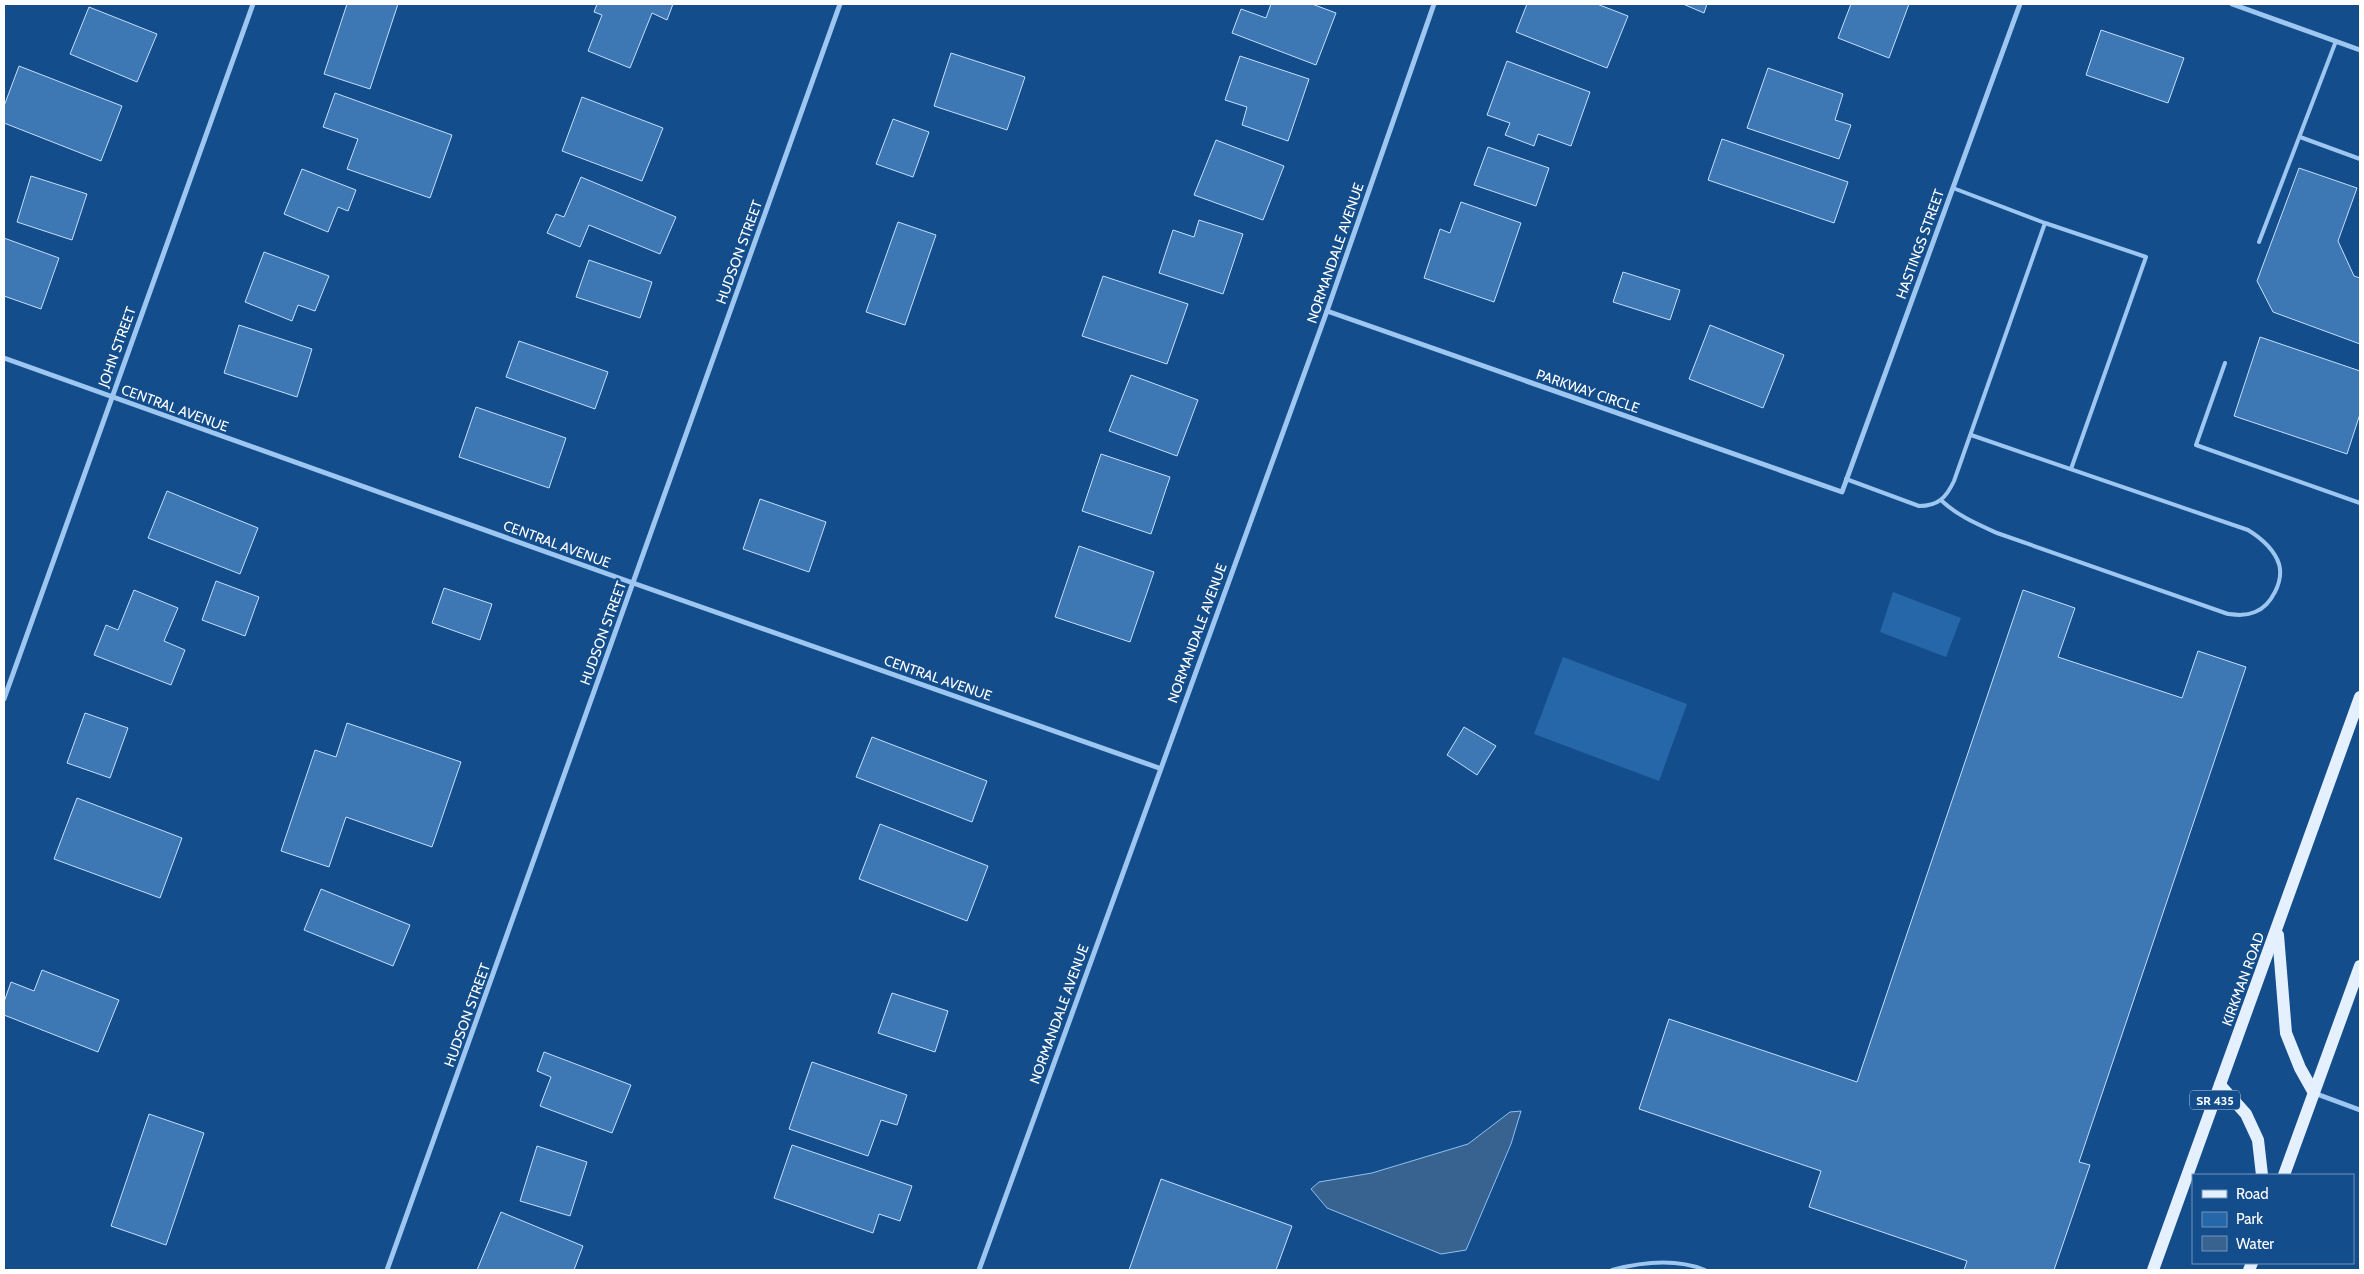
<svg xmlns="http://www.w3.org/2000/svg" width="2364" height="1274" viewBox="0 0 2364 1274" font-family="Cabin,sans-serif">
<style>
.green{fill:#2667aa}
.water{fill:#386290;stroke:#8fc1f3}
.building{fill:#3d77b4;stroke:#c3dffb}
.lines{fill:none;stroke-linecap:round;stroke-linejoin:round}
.service{stroke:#9dc6f0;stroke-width:4}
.minor{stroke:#9dc6f0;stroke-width:5}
.primary{stroke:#e5f0ff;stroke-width:12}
.labels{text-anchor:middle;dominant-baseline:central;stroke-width:5;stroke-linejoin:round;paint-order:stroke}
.shield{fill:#144d8b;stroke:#b8cadc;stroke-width:1}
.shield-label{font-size:12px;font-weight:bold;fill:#fff}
.street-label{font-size:14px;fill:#fff;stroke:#144d8b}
</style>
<rect width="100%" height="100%" fill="#144d8b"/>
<!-- green -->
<g class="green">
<polygon points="1893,592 1961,618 1946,657 1880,632"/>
<polygon points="1563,657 1687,704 1659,781 1534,734"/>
</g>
<!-- water -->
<polygon class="water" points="1521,1111 1511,1144 1466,1250 1441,1254 1327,1208 1311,1189 1319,1182 1372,1173 1468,1144 1510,1112"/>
<!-- building -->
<g class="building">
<polygon points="347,4 398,4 370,89 324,74"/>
<polygon points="597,4 673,4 667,20 652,13 630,68 588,51 602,15 594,12"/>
<polygon points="1271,4 1312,4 1336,13 1316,65 1232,33 1241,9 1266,18"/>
<polygon points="1527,4 1597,4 1628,16 1607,68 1516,32"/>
<polygon points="1683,4 1707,4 1704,13"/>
<polygon points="1851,4 1909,4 1889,58 1838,38"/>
<polygon points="89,7 157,34 137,82 70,54"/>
<polygon points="2101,30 2184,58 2168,103 2086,75"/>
<polygon points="951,53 1025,77 1007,130 934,106"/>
<polygon points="1240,56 1309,79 1288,141 1242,125 1247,107 1225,100"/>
<polygon points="1507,61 1590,92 1571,146 1538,134 1534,146 1505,135 1510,123 1487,115"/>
<polygon points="19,66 122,106 101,161 4,123 4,106"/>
<polygon points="1768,68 1843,94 1835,120 1851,125 1839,159 1747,128"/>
<polygon points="335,93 452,135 430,198 347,169 358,139 323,127"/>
<polygon points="582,97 663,128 642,181 562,151"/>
<polygon points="893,119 929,132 913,177 876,164"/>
<polygon points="1722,139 1848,182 1834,223 1708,180"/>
<polygon points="1216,140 1284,166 1263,220 1194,195"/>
<polygon points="1488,147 1549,168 1536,206 1474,185"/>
<polygon points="2299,168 2357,188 2338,241 2354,276 2360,278 2360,344 2273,312 2257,281"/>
<polygon points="302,169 356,190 348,211 338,207 328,232 284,214"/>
<polygon points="31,176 87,194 72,240 17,222"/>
<polygon points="581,177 676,217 660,254 589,225 580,247 547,233 556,214 564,217"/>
<polygon points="1461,202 1521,223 1494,302 1424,278 1440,229 1450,233"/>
<polygon points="1199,220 1243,234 1223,294 1159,273 1173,230 1194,237"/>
<polygon points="898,222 936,235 905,325 866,312"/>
<polygon points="4,238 59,258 41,309 4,296"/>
<polygon points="264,252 329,276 315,311 298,305 292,321 245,302"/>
<polygon points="589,260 652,282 640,318 576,297"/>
<polygon points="1623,272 1680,290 1670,320 1613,302"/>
<polygon points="1103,276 1188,304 1167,364 1082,336"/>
<polygon points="239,325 312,349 297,397 224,373"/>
<polygon points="1710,325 1784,355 1763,408 1689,379"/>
<polygon points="2260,337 2360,371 2360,414 2347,454 2234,416"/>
<polygon points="519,341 608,372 595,409 506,377"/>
<polygon points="1131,375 1198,400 1177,456 1109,431"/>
<polygon points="476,407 566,438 549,488 459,457"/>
<polygon points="1101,454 1170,477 1151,534 1082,511"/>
<polygon points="167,491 258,528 240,574 148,538"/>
<polygon points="760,499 826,522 809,572 743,549"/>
<polygon points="1079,546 1154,572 1130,642 1055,617"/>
<polygon points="216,581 259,597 245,636 202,620"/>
<polygon points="444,588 492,604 480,640 432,623"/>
<polygon points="134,590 178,608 164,641 185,650 171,685 94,655 106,625 118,630"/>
<polygon points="2023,590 2075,608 2058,657 2182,698 2198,651 2246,667 2079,1162 2090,1165 2054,1270 1964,1270 1967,1261 1809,1207 1821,1171 1639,1109 1669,1019 1857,1082"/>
<polygon points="85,713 128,728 110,778 67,763"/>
<polygon points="347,723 461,762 432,847 346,817 329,867 281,851 315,750 336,757"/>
<polygon points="1464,727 1496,746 1477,775 1447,755"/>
<polygon points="872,737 987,781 972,822 856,777"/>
<polygon points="77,798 182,838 160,898 54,859"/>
<polygon points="880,824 988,866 967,921 859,879"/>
<polygon points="321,889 410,925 393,966 304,930"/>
<polygon points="42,970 119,1000 98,1052 4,1015 4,1002 11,982 34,991"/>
<polygon points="892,993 948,1011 935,1052 878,1033"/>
<polygon points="544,1052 631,1085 612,1133 540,1106 551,1077 537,1071"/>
<polygon points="812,1062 907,1095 897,1125 881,1120 868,1156 789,1129"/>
<polygon points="149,1114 204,1133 166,1245 111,1226"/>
<polygon points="792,1145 912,1186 900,1221 879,1214 873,1233 774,1198"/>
<polygon points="537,1146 587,1162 570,1216 520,1201"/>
<polygon points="1161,1179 1292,1226 1276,1270 1129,1270"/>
<polygon points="501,1212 583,1246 574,1270 477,1270"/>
</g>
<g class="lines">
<!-- service -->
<g class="service">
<polyline points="2300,137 2360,159"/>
<polyline points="2045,223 2146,257 2071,469"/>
<polyline points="2259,242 2336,41"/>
<polyline points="2225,363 2196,445 2360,503"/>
<path d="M 1846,479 L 1919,506 C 1938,506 1946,498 1954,481 L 2045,223 L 1953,188"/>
<path d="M 1942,501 C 1958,516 1977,524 1997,533 L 2228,614 C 2237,615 2245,616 2255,612 C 2271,606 2284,581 2279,564 C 2274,549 2261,538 2248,530 L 1971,435"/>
<path d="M 1612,1270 C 1642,1262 1675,1258 1705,1270"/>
</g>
<!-- minor -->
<g class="minor">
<polyline points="2232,4 2360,50"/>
<polyline points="1327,311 1842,492 2020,4"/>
<polyline points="4,358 633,583 1159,768"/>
<polyline points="4,699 253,4"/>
<polyline points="2314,1093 2360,1110"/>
<polyline points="387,1270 840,4"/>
<polyline points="979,1270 1327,311 1434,4"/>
</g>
<!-- primary -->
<g class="primary">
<polyline points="2278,935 2286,1033 2300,1068 2314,1093"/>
<polyline points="2220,1085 2246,1114 2258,1140 2262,1175"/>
<polyline points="2284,1175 2360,966"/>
<polyline points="2153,1270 2360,697"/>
<polyline points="2249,1270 2252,1263"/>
</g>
</g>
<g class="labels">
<!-- shield labels -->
<rect class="shield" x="2190" y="1090.5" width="50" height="19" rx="4"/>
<g class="shield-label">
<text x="2215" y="1100">SR 435</text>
</g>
<!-- street labels -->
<g class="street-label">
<text transform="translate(1920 244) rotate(-70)">HASTINGS STREET</text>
<text transform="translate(739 252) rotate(-70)">HUDSON STREET</text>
<text transform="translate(1335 253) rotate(-71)">NORMANDALE AVENUE</text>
<text transform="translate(117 347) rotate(-70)">JOHN STREET</text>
<text transform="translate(1588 391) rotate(19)">PARKWAY CIRCLE</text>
<text transform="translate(175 408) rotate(20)">CENTRAL AVENUE</text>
<text transform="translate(557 544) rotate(20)">CENTRAL AVENUE</text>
<text transform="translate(603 633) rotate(-70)">HUDSON STREET</text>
<text transform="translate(1197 633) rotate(-70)">NORMANDALE AVENUE</text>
<text transform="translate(938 678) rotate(19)">CENTRAL AVENUE</text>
<text transform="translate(2243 979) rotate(-70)">KIRKMAN ROAD</text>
<text transform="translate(1059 1014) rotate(-70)">NORMANDALE AVENUE</text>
<text transform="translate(467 1015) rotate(-70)">HUDSON STREET</text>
</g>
</g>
<!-- border -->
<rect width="2364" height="1274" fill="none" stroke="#ffffff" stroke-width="10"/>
<!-- legend -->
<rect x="2192" y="1174" width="162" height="90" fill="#144d8b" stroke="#7294b9"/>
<rect x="2202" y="1190" width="25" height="8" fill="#e5f0ff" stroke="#7294b9"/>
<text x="2236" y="1199" font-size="15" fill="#ffffff">Road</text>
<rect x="2202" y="1212" width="25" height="15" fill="#2667aa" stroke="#7294b9"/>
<text x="2236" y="1224" font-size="15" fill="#ffffff">Park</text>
<rect x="2202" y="1236" width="25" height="15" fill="#386290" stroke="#7294b9"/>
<text x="2236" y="1249" font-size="15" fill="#ffffff">Water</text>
</svg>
